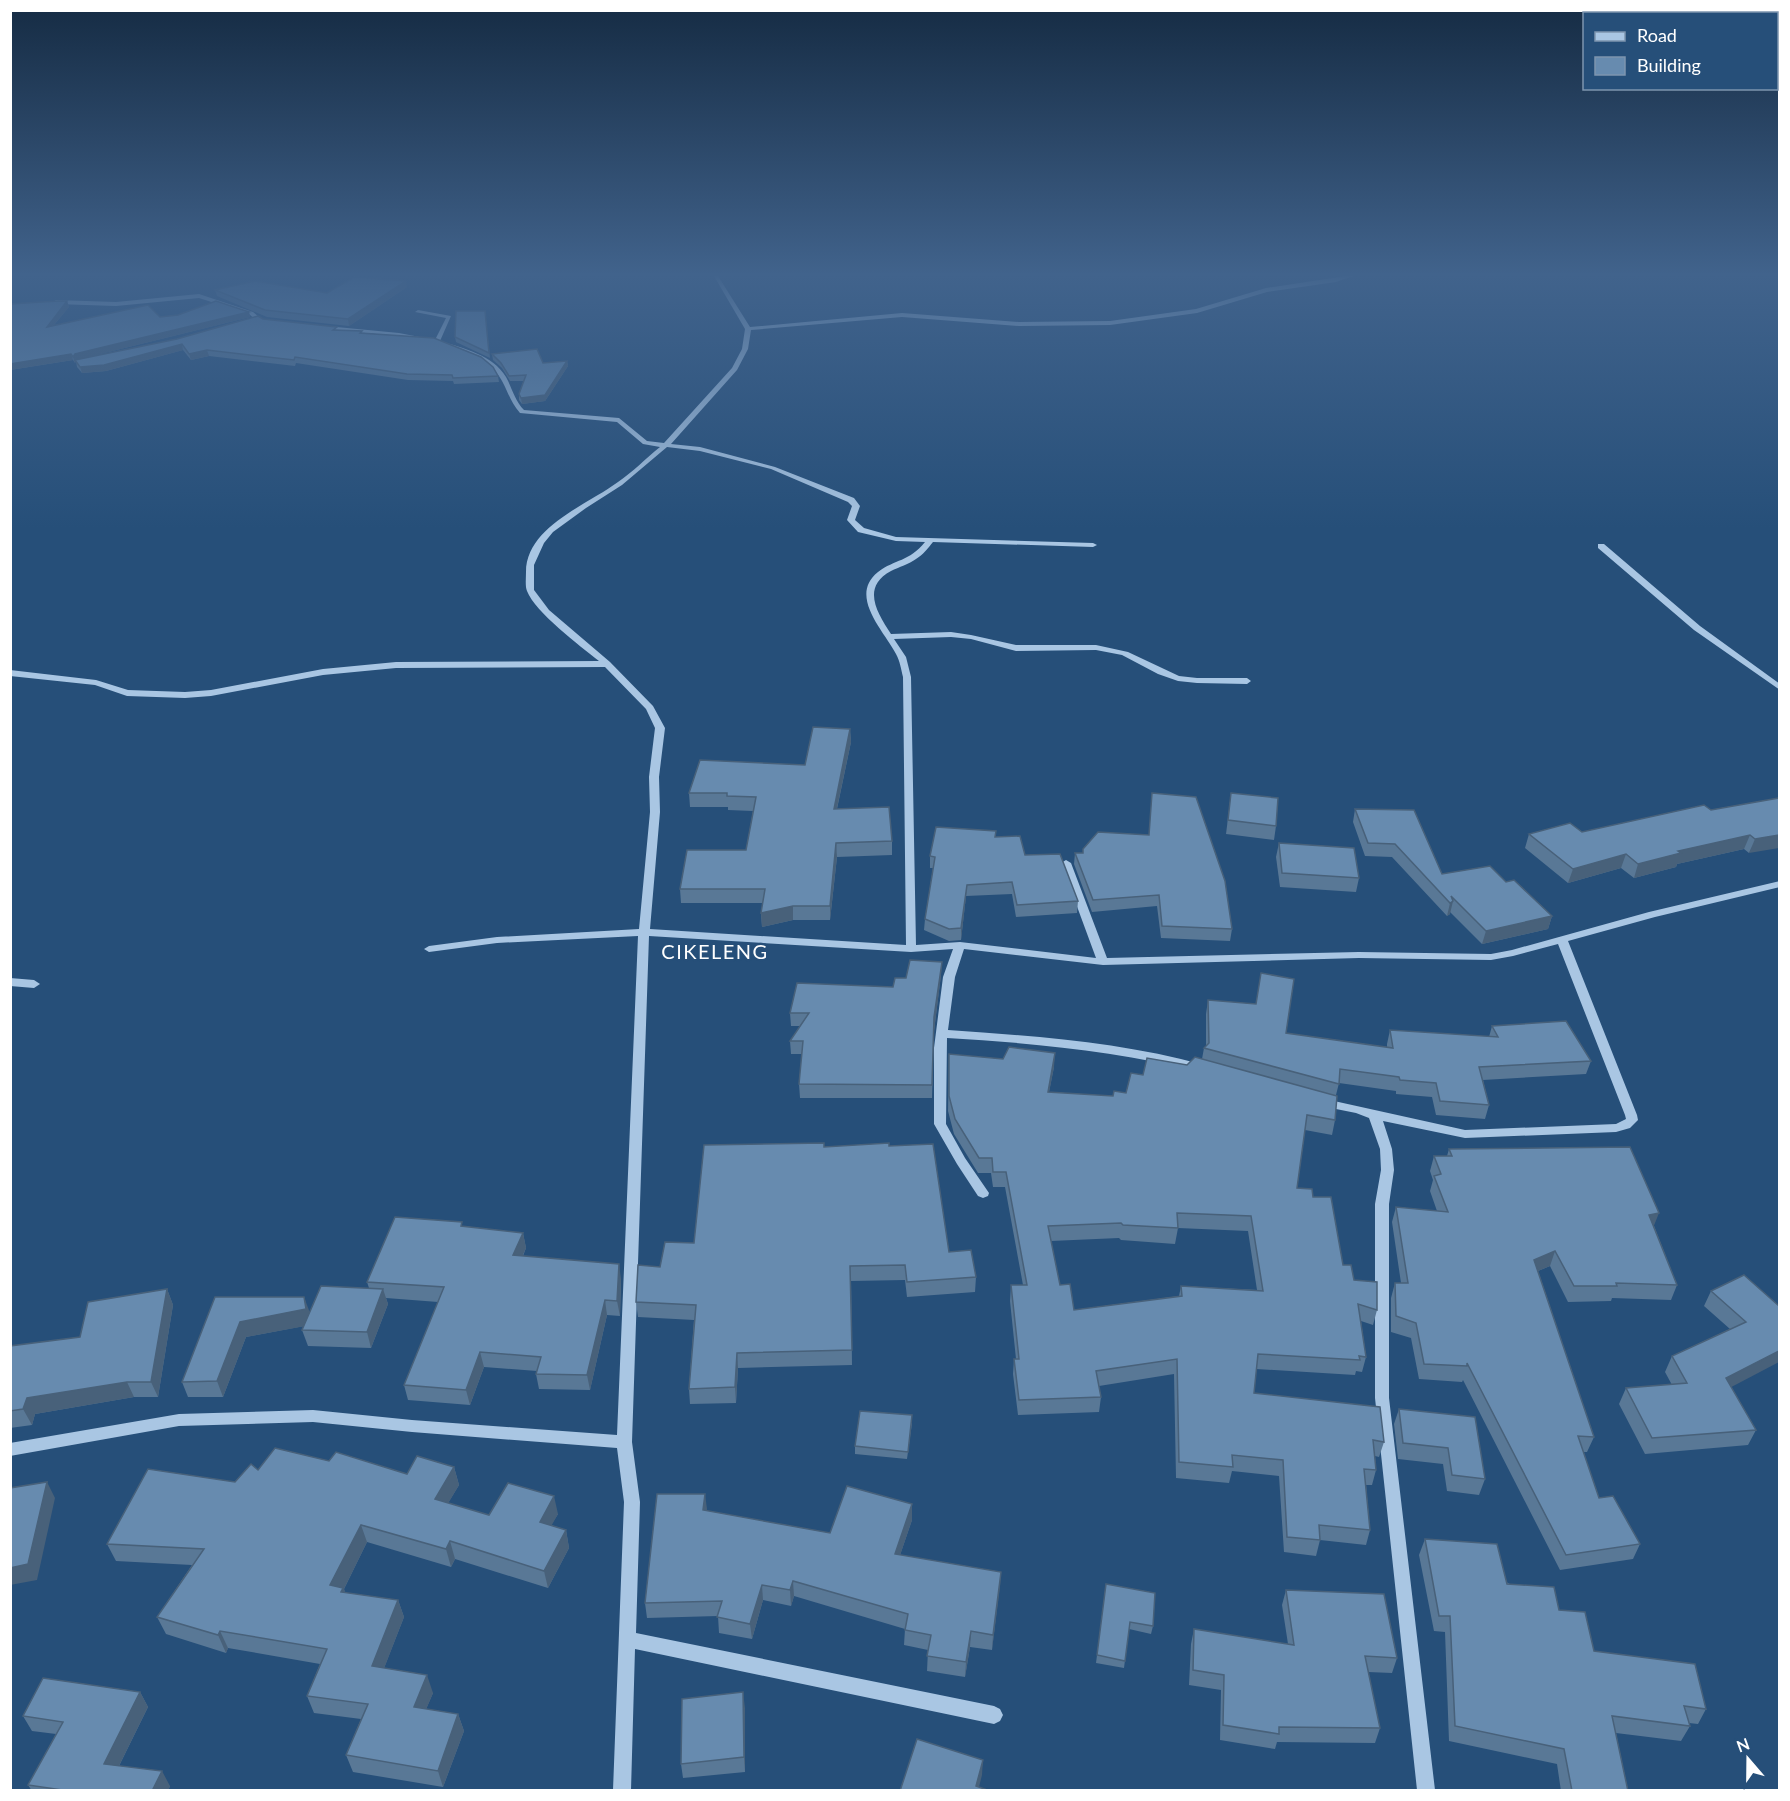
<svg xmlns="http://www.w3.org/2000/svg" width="1790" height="1801" viewBox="0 0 1790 1801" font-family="Lato,sans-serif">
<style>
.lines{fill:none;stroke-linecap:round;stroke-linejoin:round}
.minor{fill:#a9c6e3;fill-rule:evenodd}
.wall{fill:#597896;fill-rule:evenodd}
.shaded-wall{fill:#48617a}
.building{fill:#678baf;stroke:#48617a;stroke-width:1.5;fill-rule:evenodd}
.labels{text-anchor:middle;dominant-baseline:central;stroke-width:4.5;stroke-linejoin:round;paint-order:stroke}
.quarter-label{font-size:20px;letter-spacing:1.5px;fill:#fff;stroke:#264f79}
</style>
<rect width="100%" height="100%" fill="#264f79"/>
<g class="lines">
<!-- minor -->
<g class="minor">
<path d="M 714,276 L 718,276 L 750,327 L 902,313 L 1019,322 L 1110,321 L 1196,309 L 1266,288 L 1346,276 L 1353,276 L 1336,282 L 1267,292 L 1197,313 L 1110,325 L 1019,326 L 902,317 L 751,330 L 748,349 L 737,370 L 671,444 L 700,447 L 775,467 L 854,498 L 860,506 L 855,520 L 864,528 L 896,537 L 1093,543 L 1097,545 L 1093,547 L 933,542 C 928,548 923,555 916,559 C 909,564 899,567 891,571 C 861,587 877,613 891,634 L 951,632 L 971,635 L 1016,645 L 1096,645 L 1128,652 L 1179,676 L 1197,678 L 1247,678 L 1251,681 L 1247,684 L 1197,683 L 1178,681 L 1158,674 L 1122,655 L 1096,650 L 1016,651 L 971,639 L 951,637 L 894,639 L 906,657 L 911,677 L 916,945 L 960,942 L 1096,958 L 1061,863 L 1066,860 L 1071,863 L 1107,958 L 1359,952 L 1491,954 L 1512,950 L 1649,912 L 1780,881 L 1780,887 L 1655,917 L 1568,941 L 1637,1115 L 1638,1120 L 1630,1128 L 1616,1132 L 1465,1138 L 1383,1121 L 1392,1149 L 1394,1170 L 1389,1204 L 1389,1398 L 1435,1790 L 1417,1790 L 1375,1398 L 1375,1204 L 1381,1170 L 1380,1149 L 1369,1118 L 1356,1113 L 1321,1106 L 1319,1103 L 1321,1100 L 1325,1099 L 1465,1130 L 1616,1124 L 1626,1119 L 1625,1115 L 1558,944 L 1513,956 L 1491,960 L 1359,958 L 1103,965 L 964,949 L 955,977 L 948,1030 C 1034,1036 1121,1042 1204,1065 L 1206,1068 L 1204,1071 L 1200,1072 C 1117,1051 1033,1043 947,1038 L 946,1124 L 965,1158 L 989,1193 L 988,1196 L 983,1198 L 978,1196 L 957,1164 L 934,1124 L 934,1048 L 943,977 L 953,949 L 911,952 L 649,936 L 632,1442 L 640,1502 L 636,1633 L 994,1706 L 1000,1709 L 1003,1715 L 1000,1721 L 994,1724 L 635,1649 L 631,1790 L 613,1790 L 624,1502 L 617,1448 L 412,1432 L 313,1422 L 179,1426 L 10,1456 L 10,1443 L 179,1414 L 313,1410 L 412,1420 L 617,1435 L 638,936 L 497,943 L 429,952 L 424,949 L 429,946 L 497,937 L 639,929 L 650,812 L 649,777 L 655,728 L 646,709 L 605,667 L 396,668 L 323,675 L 211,696 L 185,698 L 127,696 L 95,685 L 10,676 L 10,670 L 96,680 L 128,690 L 185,692 L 211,690 L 323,669 L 396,662 L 599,661 C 580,646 535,612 527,591 C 525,586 526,578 526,572 C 526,527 587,505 618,482 C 633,472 646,458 660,447 L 643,444 L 617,422 L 520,413 C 508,400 506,382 494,370 C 488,363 479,360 471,356 C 425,335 375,334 326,330 L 323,328 L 326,326 L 399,333 L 435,340 L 446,318 L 415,312 L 418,310 L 451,316 L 440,341 C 463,348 493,355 506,377 C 512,388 515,401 524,410 L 619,418 L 647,441 L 664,443 L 732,368 L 742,349 L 745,329 ZM 667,447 L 700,451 L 771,469 L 848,502 L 852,506 L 847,520 L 858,532 L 896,541 L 925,542 C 909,562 895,559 878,572 C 848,596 884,631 896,654 C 900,661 901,669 903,677 L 906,945 L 650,929 L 660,812 L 659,777 L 665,728 L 653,706 L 610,662 L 549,610 L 534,590 L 534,565 L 544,543 L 553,532 L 586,508 L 622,485 Z"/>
<polygon points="199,294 253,312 260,318 271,322 268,324 256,320 249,314 199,298 116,306 56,304 53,302 56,300 116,302"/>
<polygon points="1598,544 1604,544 1700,626 1780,684 1780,690 1694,630 1598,548"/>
<polygon points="10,978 34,980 40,984 34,988 10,986"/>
</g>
</g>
<!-- wall -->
<g class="wall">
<polygon points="407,287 349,326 267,317 217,296 215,290 327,293"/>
<polygon points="67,301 69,307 54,325 160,317 249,312 250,317 76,360 177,339 263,319 362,333 498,376 499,382 454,384 453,381 408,380 296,363 295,366 209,356 191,360 183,350 106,371 82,373 77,367 76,361 75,363 73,360 10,370 10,304"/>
<polygon points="485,311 490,358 456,342 455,337"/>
<polygon points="492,354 543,363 567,361 568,366 545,401 522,404 519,400 519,394 524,381 510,381 502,368 493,360"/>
<polygon points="850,729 851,742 837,809 892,841 892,855 837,857 830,920 793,920 762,927 761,913 763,903 681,903 680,889 746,850 753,811 728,810 728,807 690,807 689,793 805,765"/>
<polygon points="1231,793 1276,826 1274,840 1226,834"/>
<polygon points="1779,798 1749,853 1744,849 1677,864 1676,867 1634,878 1621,868 1568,883 1525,848 1529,834 1582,832"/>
<polygon points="1355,809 1442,874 1506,882 1552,916 1548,929 1482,944 1450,912 1450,914 1447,916 1392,857 1365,856 1353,822"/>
<polygon points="996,837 1025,855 1078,901 1077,913 1016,917 1012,894 966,896 961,940 949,941 924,930 925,919 933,868 930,868 930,856"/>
<polygon points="1279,843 1359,878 1356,892 1280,887 1276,857"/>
<polygon points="1083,849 1232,929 1230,941 1161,938 1157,906 1092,912 1074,864 1075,853 1083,853"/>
<polygon points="941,975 934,1031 932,1098 800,1098 799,1084 802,1054 791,1054 790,1041 800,1026 791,1026 790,1013 893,987 906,978"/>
<path d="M 1208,1000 L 1286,1033 L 1387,1047 L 1387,1044 L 1390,1030 L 1489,1037 L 1492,1026 L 1591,1061 L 1586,1074 L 1483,1080 L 1489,1105 L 1485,1119 L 1436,1115 L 1432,1097 L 1396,1094 L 1396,1091 L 1339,1083 L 1336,1095 L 1335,1120 L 1332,1135 L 1305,1130 L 1297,1188 L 1313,1197 L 1343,1265 L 1377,1310 L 1373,1325 L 1361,1321 L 1366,1357 L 1362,1372 L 1356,1371 L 1355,1375 L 1256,1369 L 1254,1393 L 1384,1442 L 1379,1457 L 1375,1456 L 1376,1470 L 1372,1485 L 1366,1485 L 1370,1530 L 1366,1545 L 1320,1540 L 1316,1556 L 1284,1552 L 1279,1476 L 1232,1471 L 1229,1483 L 1176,1478 L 1174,1374 L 1099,1386 L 1101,1397 L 1099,1412 L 1018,1415 L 1013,1374 L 1014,1359 L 1016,1359 L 1010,1301 L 1011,1285 L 1023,1285 L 1005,1187 L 993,1187 L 991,1173 L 978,1173 L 954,1134 L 948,1111 L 949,1054 L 1054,1067 L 1049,1092 L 1113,1096 L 1126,1093 L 1143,1075 L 1187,1065 L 1202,1059 L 1204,1048 L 1206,1046 L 1206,1014 ZM 1178,1228 L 1248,1231 L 1257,1290 L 1181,1286 L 1179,1296 L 1074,1310 L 1060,1285 L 1051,1241 L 1119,1238 L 1121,1240 L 1175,1244 Z"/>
<polygon points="889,1146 949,1252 976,1277 975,1292 907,1297 905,1280 851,1281 852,1365 738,1368 736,1403 690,1404 689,1389 694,1320 638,1317 636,1302 660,1267 824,1147"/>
<polygon points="1449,1149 1654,1226 1677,1285 1671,1300 1612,1298 1611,1301 1568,1302 1550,1266 1538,1271 1594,1437 1587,1452 1583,1452 1599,1498 1640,1544 1633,1559 1560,1570 1463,1380 1462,1382 1419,1379 1411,1338 1391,1332 1391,1298 1395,1283 1401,1283 1392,1222 1396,1207 1437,1211 1430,1191 1433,1180 1430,1171 1434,1156 1447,1156"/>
<polygon points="463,1226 523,1233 526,1248 523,1256 621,1279 620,1316 607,1315 590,1390 539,1389 536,1374 537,1371 484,1367 470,1405 408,1400 404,1385 438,1302 386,1298 388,1304 371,1348 308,1346 302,1330 304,1326 246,1337 223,1397 188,1397 182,1382 215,1297 310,1313 369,1288 367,1282"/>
<polygon points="167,1289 173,1305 158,1397 134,1397 35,1414 32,1425 10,1428 10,1346 80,1337"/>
<polygon points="1711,1291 1779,1306 1731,1387 1756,1430 1748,1445 1645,1454 1619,1404 1626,1388 1672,1385 1665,1372 1672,1356 1730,1329 1704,1306"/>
<polygon points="1399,1409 1475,1417 1485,1479 1479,1495 1447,1491 1443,1464 1398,1459 1394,1424"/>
<polygon points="912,1423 907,1459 855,1454 855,1446"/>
<polygon points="329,1461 407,1474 454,1467 459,1485 448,1503 489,1515 558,1514 551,1525 566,1530 569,1548 548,1588 455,1559 451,1567 367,1542 344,1589 345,1593 398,1600 404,1617 384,1668 433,1693 426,1709 458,1714 464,1731 443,1787 353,1772 346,1755 361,1719 314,1713 307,1696 320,1664 228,1648 226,1653 166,1634 157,1617 192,1565 116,1561 107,1544 235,1482 258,1470"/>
<polygon points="912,1504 912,1520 900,1555 1001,1572 992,1650 970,1647 965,1677 927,1671 928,1650 904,1645 905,1629 794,1596 791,1606 763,1600 752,1639 719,1633 718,1616 647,1618 645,1603 830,1533"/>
<polygon points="1425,1539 1559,1610 1594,1651 1706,1709 1698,1724 1689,1723 1690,1726 1681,1741 1616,1733 1628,1791 1561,1791 1557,1764 1449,1741 1445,1632 1434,1631 1419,1555"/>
<polygon points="1106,1584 1153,1626 1151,1634 1129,1629 1124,1668 1096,1663"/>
<polygon points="1286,1590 1397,1658 1392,1673 1368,1672 1380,1728 1375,1743 1277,1742 1275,1749 1220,1740 1221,1690 1189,1685 1191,1644 1194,1629 1288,1644 1282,1605"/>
<polygon points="140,1692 148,1707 119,1766 170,1786 168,1791 32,1791 28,1785 56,1734 32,1731 23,1716"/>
<polygon points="745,1708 745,1772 683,1778 681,1764"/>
</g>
<!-- shaded-wall -->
<g class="shaded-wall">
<polygon points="406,281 407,287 349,326 348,319"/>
<polygon points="67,301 69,307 48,332 47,327"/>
<polygon points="249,312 250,317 76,360 75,363 73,357 75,354"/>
<polygon points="182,344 183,350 106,371 82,373 80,367"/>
<polygon points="207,350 209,356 191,360 189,354"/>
<polygon points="71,354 73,360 10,370 10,364"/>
<polygon points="567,361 568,366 545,401 522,404 521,398"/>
<polygon points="850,729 851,742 834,822 834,809"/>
<polygon points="1750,835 1744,849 1677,864 1676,867 1634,878 1638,864 1678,851"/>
<polygon points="1779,835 1779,848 1749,853 1755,839"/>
<polygon points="836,843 837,857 830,920 830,906"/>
<polygon points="1626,854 1621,868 1568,883 1573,869"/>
<polygon points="967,885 966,896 961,940 961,928"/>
<polygon points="1453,901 1450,914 1447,916 1450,903"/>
<polygon points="793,906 793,920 762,927 761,913"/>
<polygon points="1552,916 1548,929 1482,944 1486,931"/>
<polygon points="942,962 941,975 934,1031 932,1098 934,1017"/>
<polygon points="1055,1053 1054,1067 1046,1107 1048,1092"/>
<polygon points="1659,1213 1653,1228 1649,1215"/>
<polygon points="523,1233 526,1248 516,1270 513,1255"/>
<polygon points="1555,1251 1550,1266 1528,1275 1534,1260"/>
<polygon points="619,1264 621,1279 620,1316 617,1301"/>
<polygon points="167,1289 173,1305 158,1397 151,1382"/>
<polygon points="383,1289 388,1304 371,1348 367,1332"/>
<polygon points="304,1297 310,1313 311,1325 246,1337 223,1397 217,1381 240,1322"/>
<polygon points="605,1300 607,1315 590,1390 587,1375"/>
<polygon points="1779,1351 1779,1362 1718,1394 1726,1378"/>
<polygon points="480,1352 484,1367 470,1405 466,1390"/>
<polygon points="737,1353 738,1368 736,1403 735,1387"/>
<polygon points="127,1382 134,1397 35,1414 32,1425 23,1409 27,1398"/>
<polygon points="454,1467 459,1485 440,1517 435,1499"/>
<polygon points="47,1482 55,1498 37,1580 10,1585 10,1568"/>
<polygon points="705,1494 707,1509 705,1525 703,1510"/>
<polygon points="554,1496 558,1514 544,1539 540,1522"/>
<polygon points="912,1504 912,1520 895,1570 895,1554"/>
<polygon points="361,1525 367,1542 344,1589 350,1605 330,1585"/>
<polygon points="566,1530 569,1548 548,1588 544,1571"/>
<polygon points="450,1541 455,1559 451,1567 446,1549"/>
<polygon points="1001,1572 1000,1587 992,1650 993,1635"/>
<polygon points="793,1581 794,1596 791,1606 790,1590"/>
<polygon points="762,1585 763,1600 752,1639 750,1624"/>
<polygon points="398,1600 404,1617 378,1684 372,1666"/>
<polygon points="220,1631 228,1648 226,1653 218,1635"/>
<polygon points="971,1631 970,1647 965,1677 966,1662"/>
<polygon points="427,1675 433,1693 420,1724 414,1707"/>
<polygon points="140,1692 148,1707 113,1778 104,1764"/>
<polygon points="743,1692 745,1708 745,1772 744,1757"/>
<polygon points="458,1714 464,1731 443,1787 438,1771"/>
<polygon points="983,1760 982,1775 978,1791 976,1786"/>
<polygon points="162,1771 170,1786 168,1791 152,1791"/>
</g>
<!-- building -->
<g class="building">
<polygon points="354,277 406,281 348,319 265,310 215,290 255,281 327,293"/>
<polygon points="58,301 67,301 47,327 148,305 160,317 178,315 216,301 249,312 75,354 73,357 71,354 10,364 10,304"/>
<polygon points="456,311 485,311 489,353 455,337"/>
<polygon points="258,316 263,319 337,327 333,330 362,331 360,333 434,338 481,357 493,367 498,376 453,378 452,375 407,374 295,357 294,360 207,350 189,354 182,344 104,365 80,367 75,360 177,339"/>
<polygon points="537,349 543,363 567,361 545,395 521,398 519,394 526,375 509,376 501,363 492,354"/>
<polygon points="813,727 850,729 834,809 889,807 892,841 836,843 830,906 793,906 761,913 765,889 680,889 687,850 746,850 756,797 727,796 727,793 689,793 700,760 805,765"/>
<polygon points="1152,793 1196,797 1225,881 1232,929 1162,926 1159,895 1093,900 1075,853 1083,853 1083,849 1098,832 1149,835"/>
<polygon points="1231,793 1278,798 1276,826 1228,820"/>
<polygon points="1779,798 1779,835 1755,839 1750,835 1678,851 1681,853 1638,864 1626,854 1573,869 1529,834 1570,823 1582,832 1704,805 1711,810"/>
<polygon points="1355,809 1414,810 1442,874 1490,866 1506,882 1514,880 1552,916 1486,931 1451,896 1453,901 1450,903 1395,844 1368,843"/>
<polygon points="936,827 996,831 995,837 1020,836 1025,855 1060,854 1078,901 1017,905 1012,882 967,885 961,928 949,929 925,919 935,857 930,856"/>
<polygon points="1279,843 1354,848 1359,878 1282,873"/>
<polygon points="910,960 942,962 934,1017 932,1085 799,1084 803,1041 790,1041 809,1013 790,1013 797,983 893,987 895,978 906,978"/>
<polygon points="1261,973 1294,979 1286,1033 1393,1048 1390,1030 1498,1037 1492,1026 1566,1021 1591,1061 1479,1067 1489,1105 1440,1101 1436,1083 1400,1080 1399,1077 1340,1069 1339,1084 1204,1048 1209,1043 1208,1000 1256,1004"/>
<path d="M 1009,1047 L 1055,1053 L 1048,1092 L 1113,1096 L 1114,1091 L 1126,1093 L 1131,1073 L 1143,1075 L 1147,1058 L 1187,1065 L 1195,1057 L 1337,1096 L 1335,1120 L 1307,1115 L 1297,1188 L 1312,1189 L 1313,1197 L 1331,1197 L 1343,1265 L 1351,1265 L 1354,1280 L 1377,1282 L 1377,1310 L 1358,1304 L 1366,1357 L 1359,1356 L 1360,1360 L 1258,1354 L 1254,1393 L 1380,1407 L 1384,1442 L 1373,1440 L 1376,1470 L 1364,1469 L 1370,1530 L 1319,1525 L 1320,1540 L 1287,1537 L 1283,1460 L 1232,1455 L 1233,1467 L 1179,1462 L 1177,1359 L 1096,1371 L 1101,1397 L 1019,1400 L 1014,1359 L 1019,1359 L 1011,1285 L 1027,1285 L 1006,1172 L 993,1172 L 992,1158 L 979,1158 L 955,1119 L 949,1096 L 949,1054 L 1003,1059 ZM 1177,1213 L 1251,1216 L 1263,1291 L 1181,1286 L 1182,1296 L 1074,1310 L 1070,1284 L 1060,1285 L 1048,1226 L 1121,1223 L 1123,1225 L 1178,1228 Z"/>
<polygon points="824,1143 824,1147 889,1143 889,1146 933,1144 949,1252 971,1250 976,1277 907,1282 905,1265 850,1266 852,1350 737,1353 735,1387 689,1389 696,1305 636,1302 638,1265 660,1267 665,1242 694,1243 704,1145"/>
<polygon points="1630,1147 1659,1213 1649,1215 1677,1285 1616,1283 1617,1286 1574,1286 1555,1251 1534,1260 1594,1437 1578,1436 1599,1498 1613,1496 1640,1544 1566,1555 1467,1363 1467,1366 1424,1364 1416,1323 1396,1316 1395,1283 1408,1283 1396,1207 1448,1212 1434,1176 1441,1174 1434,1156 1452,1156 1449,1149"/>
<polygon points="395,1217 462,1222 461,1226 523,1233 513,1255 619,1264 617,1301 605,1300 587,1375 536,1374 541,1357 480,1352 466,1390 404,1385 444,1287 367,1282"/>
<polygon points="1744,1275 1779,1306 1779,1351 1726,1378 1756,1430 1652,1438 1626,1388 1687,1383 1672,1356 1746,1322 1711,1291"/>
<polygon points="321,1286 383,1289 367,1332 302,1330"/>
<polygon points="167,1289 151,1382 127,1382 27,1398 23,1409 10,1411 10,1346 80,1337 88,1302"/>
<polygon points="215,1297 304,1297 306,1309 240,1322 217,1381 182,1382"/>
<polygon points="1399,1409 1475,1417 1485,1479 1452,1475 1448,1448 1403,1443"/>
<polygon points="860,1411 912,1415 908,1452 855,1446"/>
<polygon points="275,1448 329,1461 336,1452 407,1474 417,1456 454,1467 435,1499 489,1515 508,1483 554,1496 540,1522 566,1530 544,1571 450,1541 446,1549 361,1525 330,1585 343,1588 341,1592 398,1600 372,1666 427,1675 414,1707 458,1714 438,1771 346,1755 368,1704 307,1696 327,1649 220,1631 218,1635 157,1617 204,1549 107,1544 148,1469 235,1482 251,1464 258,1470"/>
<polygon points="47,1482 28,1564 10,1568 10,1488"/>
<polygon points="847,1486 912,1504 895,1554 1001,1572 993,1635 971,1631 966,1662 927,1656 931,1635 905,1630 908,1614 793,1581 790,1590 762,1585 750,1624 717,1617 722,1601 645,1603 657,1494 705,1494 703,1510 830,1533"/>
<polygon points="1425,1539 1497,1544 1507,1584 1554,1587 1559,1610 1585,1612 1594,1651 1695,1664 1706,1709 1684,1706 1690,1726 1612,1716 1628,1791 1572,1791 1564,1749 1455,1726 1450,1616 1439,1616"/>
<polygon points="1106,1584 1155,1593 1153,1626 1130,1622 1125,1661 1097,1655"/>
<polygon points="1286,1590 1384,1594 1397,1658 1365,1656 1380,1728 1279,1727 1279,1734 1223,1725 1224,1675 1193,1670 1194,1629 1294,1645"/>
<polygon points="43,1678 140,1692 104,1764 162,1771 152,1791 69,1791 28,1785 63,1722 23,1716"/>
<polygon points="743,1692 744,1757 681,1764 682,1699"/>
<polygon points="917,1739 983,1760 976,1786 990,1791 900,1791"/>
</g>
<!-- sky -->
<linearGradient id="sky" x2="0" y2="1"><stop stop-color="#152b43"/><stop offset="0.52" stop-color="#41638c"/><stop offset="1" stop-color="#41638c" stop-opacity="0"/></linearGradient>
<rect width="1790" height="528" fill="url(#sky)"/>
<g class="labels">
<!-- quarter labels -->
<g class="quarter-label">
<text x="715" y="951">CIKELENG</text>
</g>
</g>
<!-- border -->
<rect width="1790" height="1801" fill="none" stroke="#ffffff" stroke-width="24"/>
<!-- legend -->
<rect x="1583" y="12" width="195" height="78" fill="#264f79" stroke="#7d95af" stroke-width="1.5"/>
<rect x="1595" y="32" width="30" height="9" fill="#a9c6e3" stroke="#7d95af" stroke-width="1.5"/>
<text x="1637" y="42" font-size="18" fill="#ffffff">Road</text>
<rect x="1595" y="57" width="30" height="18" fill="#678baf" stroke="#7d95af" stroke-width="1.5"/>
<text x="1637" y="72" font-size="18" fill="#ffffff">Building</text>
<!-- north arrow -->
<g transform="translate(1748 1759) rotate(340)" stroke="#264f79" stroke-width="4.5" paint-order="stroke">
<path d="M0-4.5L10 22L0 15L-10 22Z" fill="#ffffff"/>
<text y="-9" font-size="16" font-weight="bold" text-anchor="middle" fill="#ffffff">N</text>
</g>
</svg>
